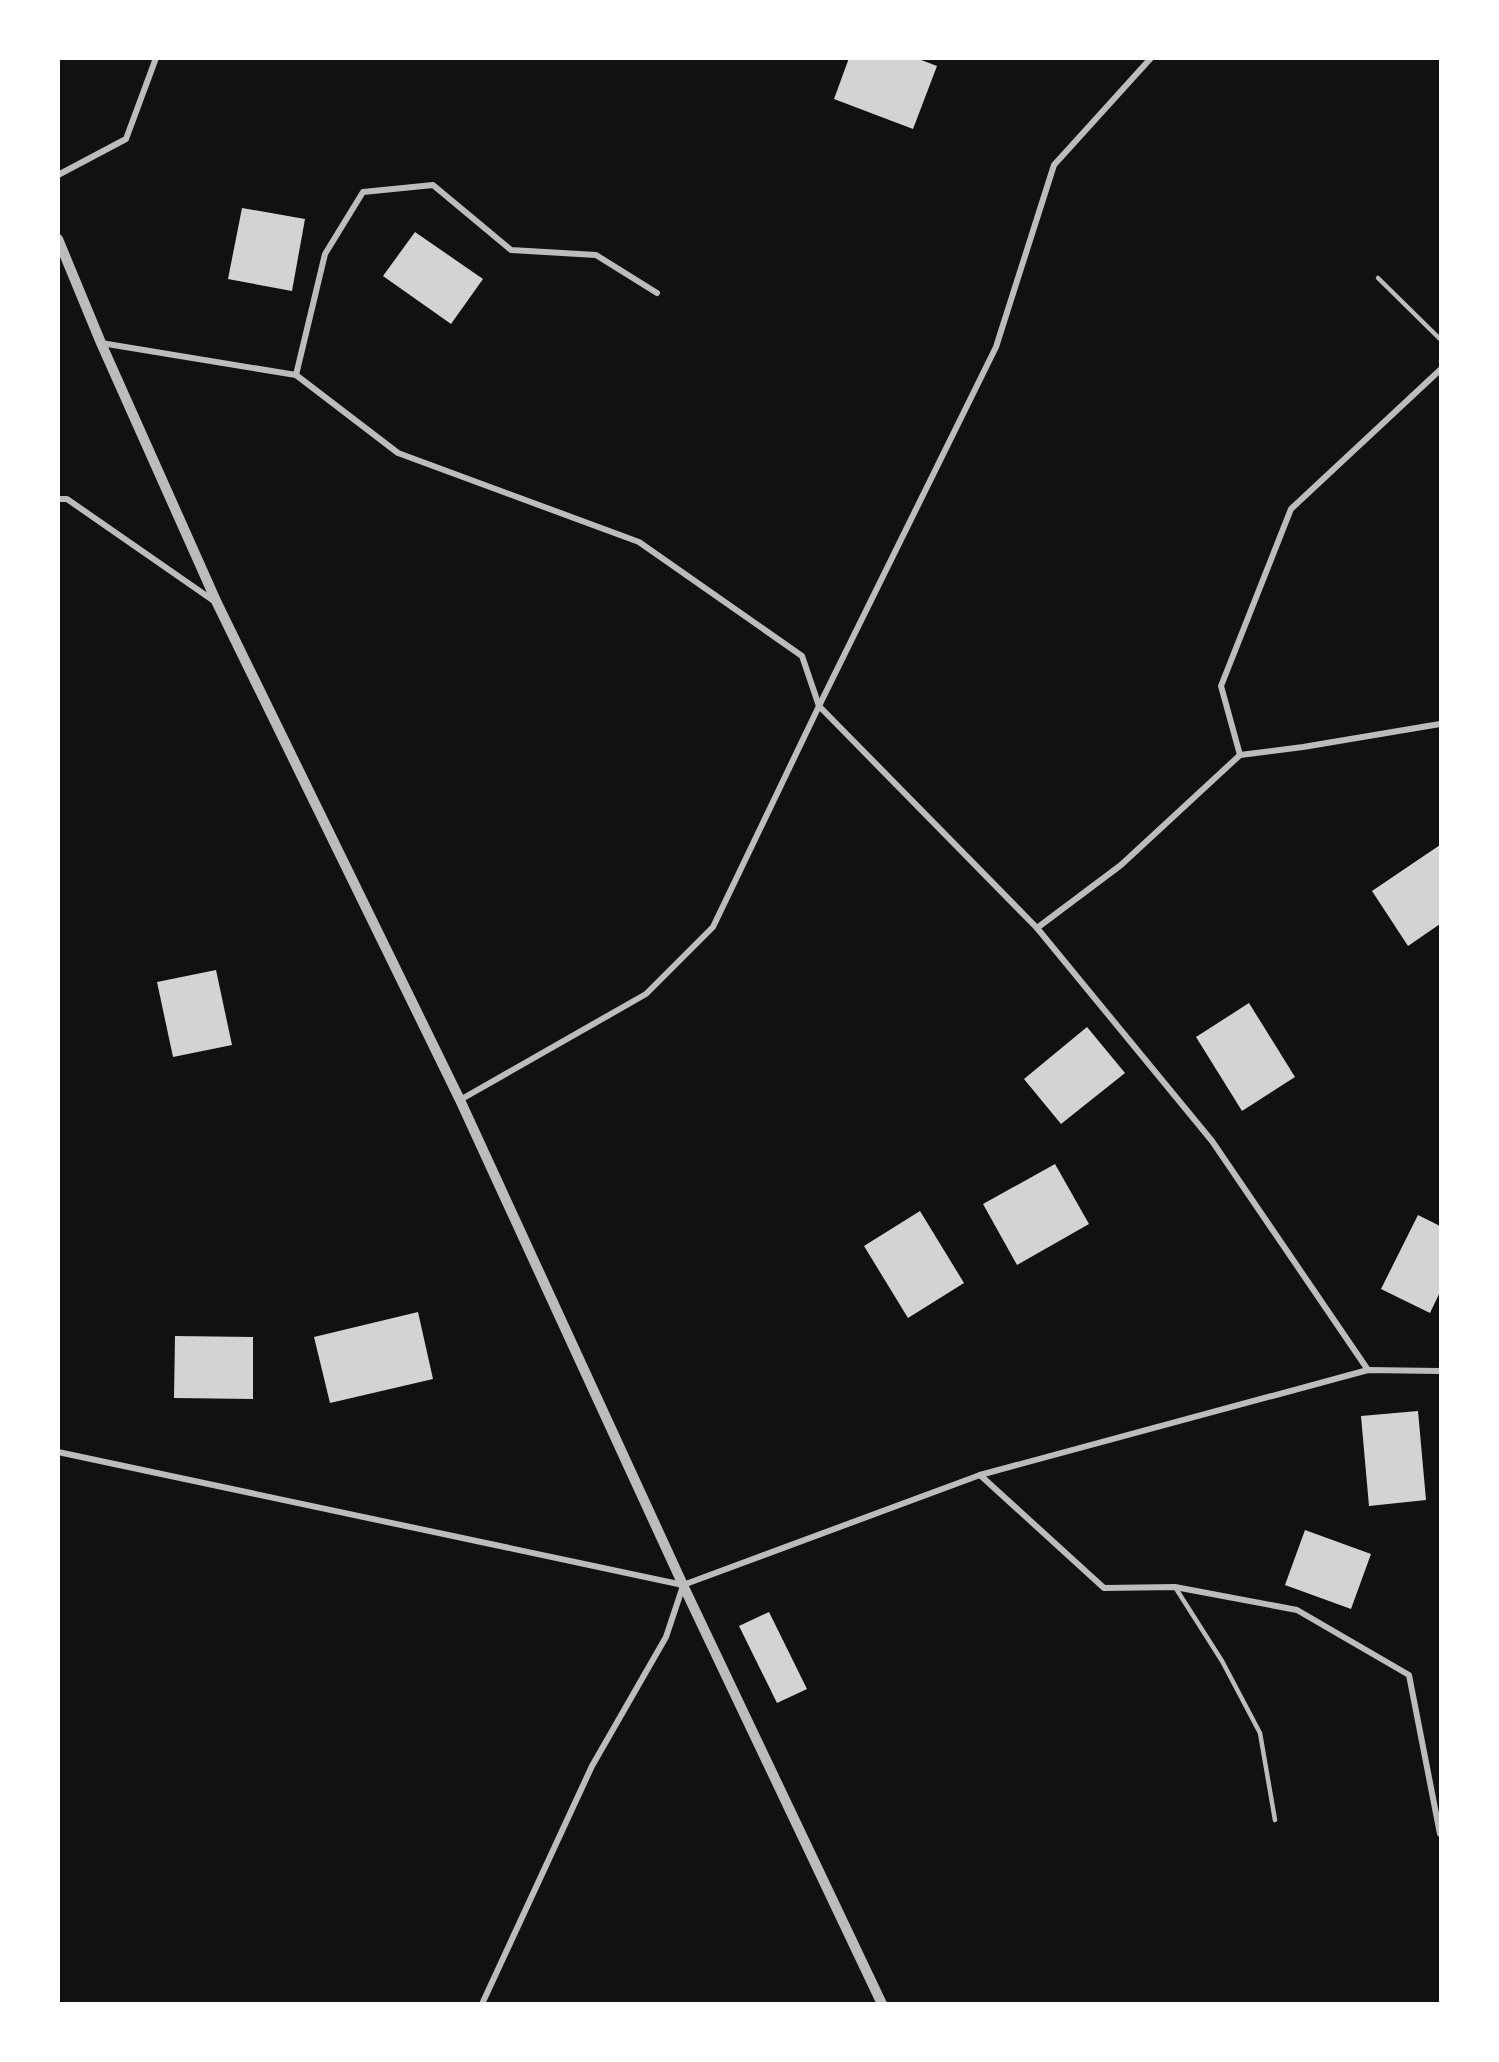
<svg xmlns="http://www.w3.org/2000/svg" width="1499" height="2062" viewBox="0 0 1499 2062" font-family="'Varela Round',sans-serif">
<style>
.building{fill:#d3d3d3}
.lines{fill:none;stroke-linecap:round;stroke-linejoin:round}
.service{stroke:#bcbcbc;stroke-width:4.5}
.minor{stroke:#bcbcbc;stroke-width:6}
.tertiary{stroke:#bcbcbc;stroke-width:10}
</style>
<rect width="100%" height="100%" fill="#111"/>
<!-- building -->
<g class="building">
<polygon points="849,58 916,58 937,66 913,129 834,99"/>
<polygon points="242,208 305,219 292,291 228,279"/>
<polygon points="415,232 483,279 451,324 383,276"/>
<polygon points="1440,845 1440,924 1408,946 1372,891"/>
<polygon points="216,970 232,1045 173,1057 157,982"/>
<polygon points="1249,1003 1295,1077 1242,1111 1196,1037"/>
<polygon points="1087,1027 1125,1073 1061,1124 1024,1079"/>
<polygon points="1055,1164 1089,1224 1017,1265 983,1204"/>
<polygon points="920,1211 964,1283 908,1318 864,1246"/>
<polygon points="1418,1215 1440,1226 1440,1292 1430,1313 1381,1289"/>
<polygon points="418,1312 433,1379 330,1403 314,1337"/>
<polygon points="175,1336 253,1337 253,1399 174,1398"/>
<polygon points="1418,1411 1426,1500 1369,1506 1361,1416"/>
<polygon points="1305,1530 1371,1554 1351,1609 1285,1585"/>
<polygon points="769,1612 807,1689 777,1703 739,1626"/>
</g>
<g class="lines">
<!-- service -->
<g class="service">
<polyline points="1378,278 1440,339"/>
<polyline points="1175,1587 1222,1661 1260,1733 1275,1820"/>
</g>
<!-- minor -->
<g class="minor">
<polyline points="58,175 126,139 156,58"/>
<polyline points="101,343 296,375 398,453 639,542 802,656 819,706 1037,928 1212,1141 1368,1370"/>
<polyline points="1440,370 1291,509 1221,686 1240,755 1303,747 1440,724"/>
<polyline points="296,375 325,254 363,192 433,185 511,250 596,255 657,293"/>
<polyline points="58,499 67,499 214,601"/>
<polyline points="1037,928 1121,865 1240,755"/>
<polyline points="460,1100 646,994 713,927 819,706 996,347 1054,165 1151,58"/>
<polyline points="58,1452 683,1585"/>
<polyline points="980,1475 1104,1588 1175,1587 1297,1610 1409,1675 1440,1834"/>
<polyline points="683,1585 980,1475 1368,1370 1440,1371"/>
<polyline points="482,2004 592,1766 666,1637 683,1586"/>
</g>
<!-- tertiary -->
<polyline class="tertiary" points="58,239 101,343 217,603 460,1100 683,1585 882,2004"/>
</g>
<!-- border -->
<rect width="1499" height="2062" fill="none" stroke="#ffffff" stroke-width="120"/>
</svg>
